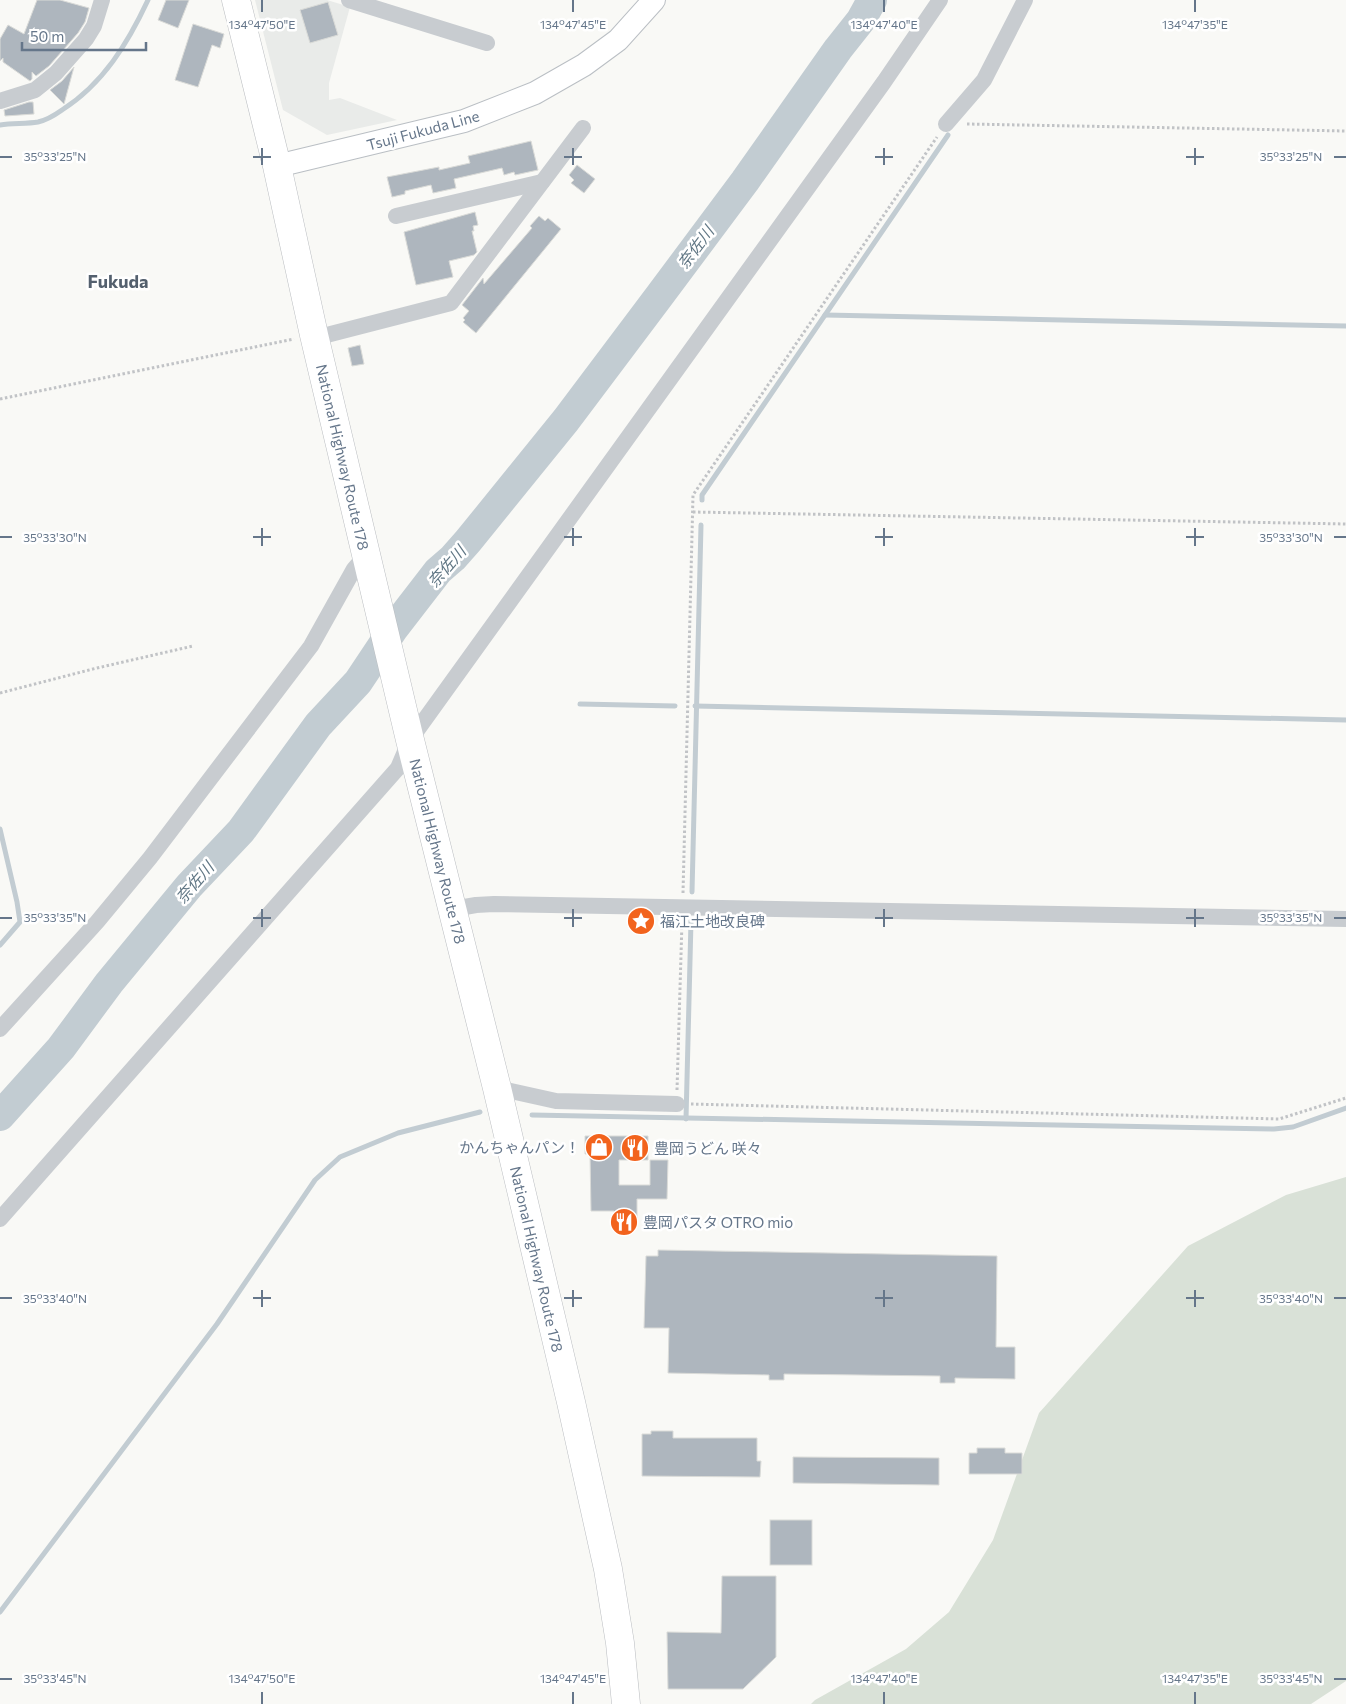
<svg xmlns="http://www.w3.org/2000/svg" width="1346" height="1704" viewBox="0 0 1346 1704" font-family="Commissioner,'Noto Sans JP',sans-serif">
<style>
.built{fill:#e9ebe9}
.green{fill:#d9e1d7}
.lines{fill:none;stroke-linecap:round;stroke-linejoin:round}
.stream{stroke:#c2ccd2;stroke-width:5}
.river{stroke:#c2ccd2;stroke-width:30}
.building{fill:#aeb6be;stroke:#dadbd8}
.secondary-casing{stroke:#babfc4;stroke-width:24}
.highway-casing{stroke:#babdc1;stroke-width:29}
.path{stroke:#c1c3c6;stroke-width:3;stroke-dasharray:2.5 2.5;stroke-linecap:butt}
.street{stroke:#c8ccd0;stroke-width:16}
.secondary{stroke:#fff;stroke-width:22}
.highway{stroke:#fff;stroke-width:28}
.ticks{fill:none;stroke:#65768a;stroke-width:2}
.labels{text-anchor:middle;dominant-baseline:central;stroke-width:5;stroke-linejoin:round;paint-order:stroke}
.street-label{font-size:15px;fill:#65768a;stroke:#fff}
.poi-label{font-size:15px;fill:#65768a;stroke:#fff;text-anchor:start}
.water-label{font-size:16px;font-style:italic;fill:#617785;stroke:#fff}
.quarter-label{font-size:18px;font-weight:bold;fill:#54606e;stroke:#fff}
.ticks-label{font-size:12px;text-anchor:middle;fill:#65768a;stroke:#fff;stroke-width:5;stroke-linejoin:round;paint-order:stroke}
</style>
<rect width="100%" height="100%" fill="#f9f9f6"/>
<!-- built -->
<polygon class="built" points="255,0 327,0 350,7 329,83 329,100 340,98 397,120 327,135 283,110"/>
<!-- green -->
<polygon class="green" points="1346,1177 1346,1681 1311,1704 811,1704 815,1700 906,1649 949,1612 993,1540 1039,1413 1188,1246 1286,1195"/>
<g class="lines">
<!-- stream -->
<g class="stream">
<path d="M 0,125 C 13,123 26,124 38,122 C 47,120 55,115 62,110 C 103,84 128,43 148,0"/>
<polyline points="825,315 1346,326"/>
<polyline points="702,500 702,495 948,135"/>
<polyline points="580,704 675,706"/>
<polyline points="695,706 1346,720"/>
<polyline points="0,829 17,902 20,922 0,945"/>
<polyline points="692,892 701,525"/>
<polyline points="532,1115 1274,1129 1293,1127 1346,1108"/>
<polyline points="686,1119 691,921"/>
<polyline points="0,1612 217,1324 315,1180 340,1157 398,1133 480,1112"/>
</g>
<!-- river -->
<polyline class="river" points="0,1116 61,1048 109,983 189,886 241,831 318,725 358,682 394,628 438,571 453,558 468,541 566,420 660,295 745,181 838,49 861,20 872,0"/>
</g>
<!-- building -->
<g class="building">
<polygon points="37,0 60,0 89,8 85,22 78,33 49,66 36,76 32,72 32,79 30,81 3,62 3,58 0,61 0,39 8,25 24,34"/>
<polygon points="166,0 189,0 178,28 158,20"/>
<polygon points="328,2 338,35 310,43 300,10"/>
<polygon points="193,24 224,34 220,48 212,45 198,87 175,80"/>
<polygon points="74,67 64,104 50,90 62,81"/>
<polygon points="29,102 33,102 34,114 5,116 4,110"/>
<polygon points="531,141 538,170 515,175 514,172 504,175 502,168 454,179 456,188 433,193 431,185 405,191 405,194 392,197 387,177 439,167 439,170 470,163 468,156"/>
<polygon points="577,165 595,179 584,193 571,183 574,180 569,175"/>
<polygon points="475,212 478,225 473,226 474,231 472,231 477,252 474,255 449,261 453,277 416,285 404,232"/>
<polygon points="539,216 545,221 548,218 561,229 476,333 463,322 465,320 463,318 469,311 462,305 483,278 484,284 532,228 530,226"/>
<polygon points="360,345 364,364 352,366 348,348"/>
<polygon points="585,1136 648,1136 648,1160 619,1160 619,1185 650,1185 650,1160 668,1160 667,1199 637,1199 637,1219 632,1219 632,1229 614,1229 614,1211 591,1211 590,1154 585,1154"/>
<polygon points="658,1250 997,1256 996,1347 1015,1347 1015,1379 955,1378 955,1383 940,1383 940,1376 784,1374 784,1380 769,1380 769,1375 668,1373 669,1328 644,1328 646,1256 658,1256"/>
<polygon points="651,1431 673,1431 673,1438 757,1438 757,1461 761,1461 760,1477 642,1476 642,1434 651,1434"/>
<polygon points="977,1448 1005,1448 1005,1453 1022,1453 1022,1474 969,1474 969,1453 977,1453"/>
<polygon points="793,1457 939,1458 939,1485 793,1483"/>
<rect x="770" y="1520" width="42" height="45"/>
<polygon points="722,1576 776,1576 776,1657 743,1689 668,1689 667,1632 721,1633"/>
</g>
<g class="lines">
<defs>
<polyline id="secondary" points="277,166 464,121 535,93 584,65 618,40 654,0"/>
<polyline id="highway" points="236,0 277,166 314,335 410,740 497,1088 571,1402 608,1569 620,1643 626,1704"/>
</defs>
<!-- secondary casing -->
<use href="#secondary" class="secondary-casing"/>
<!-- highway casing -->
<use href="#highway" class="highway-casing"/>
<!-- path -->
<g class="path">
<polyline points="967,124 1346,131"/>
<polyline points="0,399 294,339"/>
<polyline points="693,512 1346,524"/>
<polyline points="0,693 97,668 193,646"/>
<polyline points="683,893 693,495 937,137"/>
<polyline points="677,1090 682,921"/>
<polyline points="691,1104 1279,1119 1346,1098"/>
</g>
<!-- street -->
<g class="street">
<polyline points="349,0 487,43"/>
<polyline points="0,101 35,90 56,73 86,39 94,26 102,0"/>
<polyline points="946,124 984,80 1025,0"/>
<polyline points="396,216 542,182"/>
<polyline points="315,338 451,303 583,128"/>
<polyline points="453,909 476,905 494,904 1346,919"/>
<polyline points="0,1029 97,922 150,858 311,646 354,569 367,554"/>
<polyline points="497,1088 556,1101 677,1104"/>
<polyline points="0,1219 398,768 410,740 884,82 940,0"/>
</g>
<!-- secondary -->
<use href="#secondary" class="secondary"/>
<!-- highway -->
<use href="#highway" class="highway"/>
</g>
<!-- ticks -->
<path class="ticks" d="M 262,0 L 262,12M 573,0 L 573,12M 884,0 L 884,12M 1195,0 L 1195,12M 262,148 L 262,165M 573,148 L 573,165M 884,148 L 884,165M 1195,148 L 1195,165M 0,157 L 12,157M 253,157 L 271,157M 564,157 L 582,157M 875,157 L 893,157M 1186,157 L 1204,157M 1334,157 L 1346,157M 262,528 L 262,546M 573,528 L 573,546M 884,528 L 884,546M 1195,528 L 1195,546M 0,537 L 12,537M 253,537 L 271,537M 564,537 L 582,537M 875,537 L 893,537M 1186,537 L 1204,537M 1334,537 L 1346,537M 262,909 L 262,927M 573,909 L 573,927M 884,909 L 884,927M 1195,909 L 1195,927M 0,918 L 12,918M 253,918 L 271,918M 564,918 L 582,918M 875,918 L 893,918M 1186,918 L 1204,918M 1334,918 L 1346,918M 262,1290 L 262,1307M 573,1290 L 573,1307M 884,1290 L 884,1307M 1195,1290 L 1195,1307M 0,1298 L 12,1298M 253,1298 L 271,1298M 564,1298 L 582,1298M 875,1298 L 893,1298M 1186,1298 L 1204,1298M 1334,1298 L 1346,1298M 0,1679 L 12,1679M 1334,1679 L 1346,1679M 262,1692 L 262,1704M 573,1692 L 573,1704M 884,1692 L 884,1704M 1195,1692 L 1195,1704"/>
<!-- icons -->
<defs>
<symbol id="sight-disc" viewBox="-11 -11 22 22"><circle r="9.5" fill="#f2631d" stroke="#fff"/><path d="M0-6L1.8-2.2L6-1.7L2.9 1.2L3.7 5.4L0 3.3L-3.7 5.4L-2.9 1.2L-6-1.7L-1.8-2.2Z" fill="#fff"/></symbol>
<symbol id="shop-disc" viewBox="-11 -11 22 22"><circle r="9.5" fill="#f2631d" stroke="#fff"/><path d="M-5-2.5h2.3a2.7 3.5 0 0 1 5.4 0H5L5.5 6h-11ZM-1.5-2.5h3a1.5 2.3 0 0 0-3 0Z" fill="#fff"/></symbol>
<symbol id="restaurant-disc" viewBox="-11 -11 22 22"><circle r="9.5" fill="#f2631d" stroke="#fff"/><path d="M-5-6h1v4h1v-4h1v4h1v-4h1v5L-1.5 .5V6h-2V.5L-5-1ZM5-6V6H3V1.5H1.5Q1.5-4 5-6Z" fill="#fff"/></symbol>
</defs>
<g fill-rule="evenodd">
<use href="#sight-disc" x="625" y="905" width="32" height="32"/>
<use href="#shop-disc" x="583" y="1131" width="32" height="32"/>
<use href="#restaurant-disc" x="619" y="1132" width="32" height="32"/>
<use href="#restaurant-disc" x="608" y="1206" width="32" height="32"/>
</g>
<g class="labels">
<!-- street labels -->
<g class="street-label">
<text transform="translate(423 130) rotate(-15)">Tsuji Fukuda Line</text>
<text transform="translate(343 457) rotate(77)">National Highway Route 178</text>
<text transform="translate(438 851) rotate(76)">National Highway Route 178</text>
<text transform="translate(537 1259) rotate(77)">National Highway Route 178</text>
</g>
<!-- poi labels -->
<g class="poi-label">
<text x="660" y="921">福江土地改良碑</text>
<text x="580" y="1147" text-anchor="end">かんちゃんパン！</text>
<text x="654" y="1148">豊岡うどん 咲々</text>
<text x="643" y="1222">豊岡パスタ OTRO mio</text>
</g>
<!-- water labels -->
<g class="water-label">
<text transform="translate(695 247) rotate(-53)">奈佐川</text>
<text transform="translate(446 566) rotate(-49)">奈佐川</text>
<text transform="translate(194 882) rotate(-49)">奈佐川</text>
</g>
<!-- quarter labels -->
<g class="quarter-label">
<text x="118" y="281">Fukuda</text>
</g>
</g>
<g class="ticks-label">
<text x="262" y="29">134°47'50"E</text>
<text x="573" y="29">134°47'45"E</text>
<text x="884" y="29">134°47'40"E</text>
<text x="1195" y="29">134°47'35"E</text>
<text x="1291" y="161">35°33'25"N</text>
<text x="55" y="161">35°33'25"N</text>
<text x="1291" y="542">35°33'30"N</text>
<text x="55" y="542">35°33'30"N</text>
<text x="1291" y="922">35°33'35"N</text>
<text x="55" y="922">35°33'35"N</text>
<text x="1291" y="1303">35°33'40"N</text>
<text x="55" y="1303">35°33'40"N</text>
<text x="1291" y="1683">35°33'45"N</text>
<text x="55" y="1683">35°33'45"N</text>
<text x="262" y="1683">134°47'50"E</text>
<text x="573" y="1683">134°47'45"E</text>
<text x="884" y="1683">134°47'40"E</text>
<text x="1195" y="1683">134°47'35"E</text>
</g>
<!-- scale -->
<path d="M22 42v8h124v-8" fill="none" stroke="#65768a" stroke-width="2.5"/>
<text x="30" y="42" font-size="15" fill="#65768a" stroke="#ffffff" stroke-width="4" paint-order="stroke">50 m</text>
</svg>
